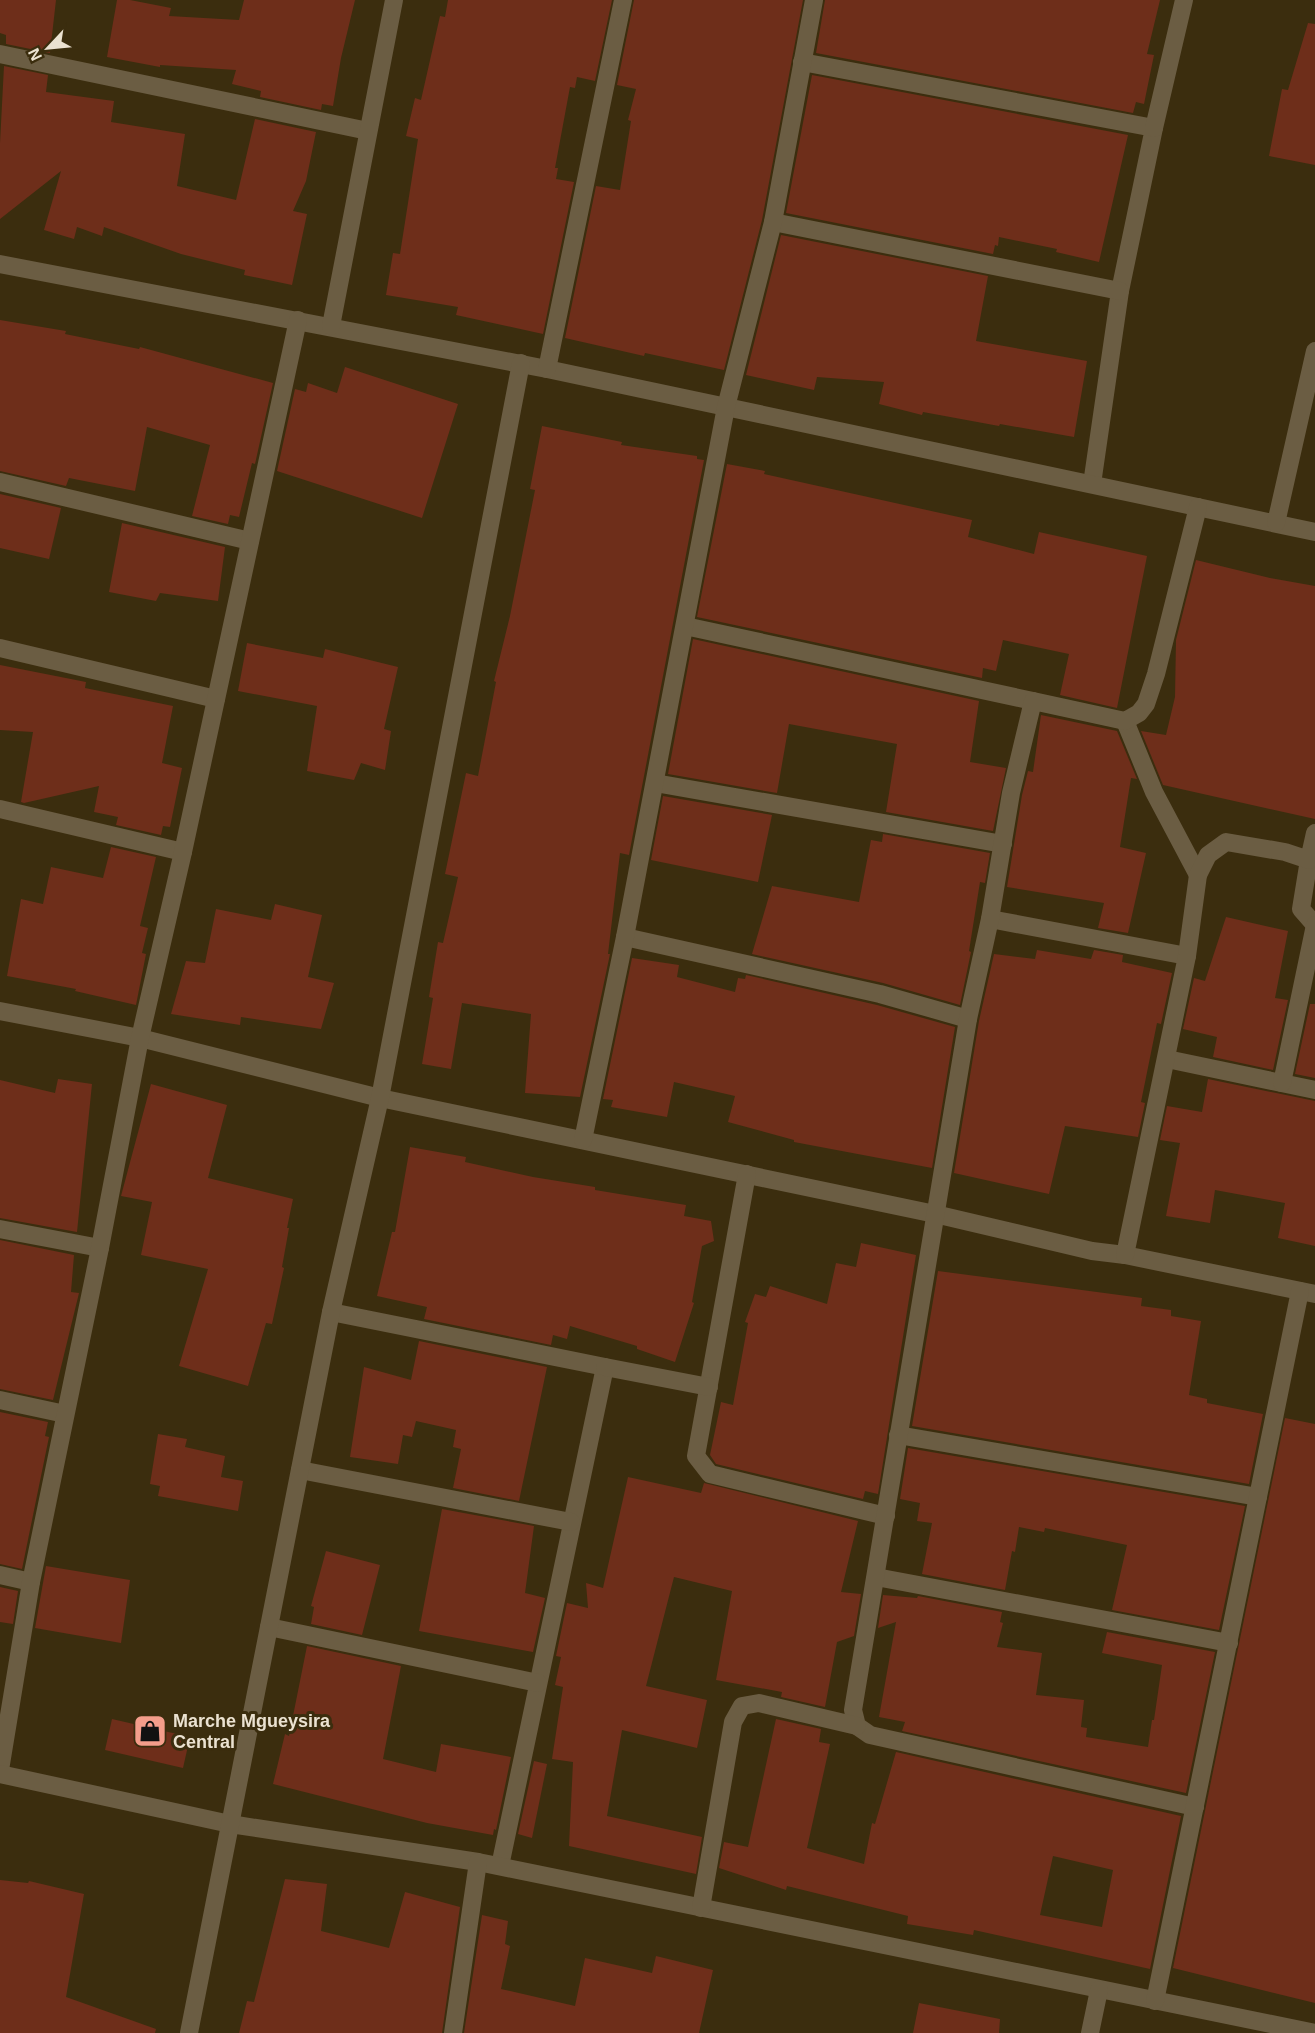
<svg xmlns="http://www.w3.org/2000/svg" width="1315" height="2033" viewBox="0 0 1315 2033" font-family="Arial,sans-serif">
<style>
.building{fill:#6e2e1a;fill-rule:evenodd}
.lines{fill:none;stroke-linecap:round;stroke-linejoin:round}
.minor{stroke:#6b5d43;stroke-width:18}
.labels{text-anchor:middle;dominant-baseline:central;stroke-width:6;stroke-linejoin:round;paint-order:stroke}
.poi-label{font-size:18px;font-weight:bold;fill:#ebe2d1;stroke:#3b2d0e;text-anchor:start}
</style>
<rect width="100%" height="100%" fill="#3b2d0e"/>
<!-- building -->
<g class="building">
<polygon points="0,0 56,0 50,53 6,44 6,35 0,33"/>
<polygon points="117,0 130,0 171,8 169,16 239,20 244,0 355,0 341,58 333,106 322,104 321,110 260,97 261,91 232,84 236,70 160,65 160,67 107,57"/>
<polygon points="448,0 612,0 595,81 577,77 575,88 570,87 555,168 558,168 556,179 574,182 543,334 456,315 458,307 386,295 393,253 400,254 418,139 406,136 415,98 421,100 440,16 445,17"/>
<polygon points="634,0 803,0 762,220 724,370 645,353 644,356 565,338 596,186 620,190 631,121 628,120 636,89 617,85"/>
<polygon points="825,0 1160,0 1147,54 1154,55 1144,104 1136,102 1133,113 816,53"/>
<polygon points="1308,23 1315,24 1315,165 1269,156 1282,89 1288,90"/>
<polygon points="4,66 48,75 46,92 114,101 111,122 185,134 177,186 236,200 255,119 316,132 306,181 293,211 307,214 292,285 244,275 245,270 181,254 104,227 102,236 77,227 74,239 44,230 61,171 0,219 0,143"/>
<polygon points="812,75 1128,135 1099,262 1056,252 1057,249 999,237 998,246 995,245 993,254 786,213"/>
<polygon points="781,235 988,276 976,341 1087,361 1074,437 1000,424 999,426 923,412 922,415 879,404 884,382 817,377 814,390 746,375"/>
<polygon points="0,320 66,331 65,334 139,349 140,347 273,383 255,464 252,463 239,517 230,515 228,524 192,516 210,445 147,427 135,491 69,478 66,486 0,471"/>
<polygon points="345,367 458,404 422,518 277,471 295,389 306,392 308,383 337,393"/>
<polygon points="542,426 622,442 621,445 697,456 697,459 704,460 629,855 620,853 608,954 610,954 580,1097 525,1093 531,1014 462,1003 451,1069 422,1064 433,998 429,997 438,942 443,943 458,877 445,874 466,773 478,776 496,682 494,681 510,616 535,490 530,489"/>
<polygon points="727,464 765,471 764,474 972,520 968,537 1034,554 1039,532 1147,556 1117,708 1060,695 1069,654 1003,640 996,671 983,668 982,678 697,617"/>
<polygon points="0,494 61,508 49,559 0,548"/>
<polygon points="122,523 225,547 218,601 160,593 156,601 109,592"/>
<polygon points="1196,560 1270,578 1315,586 1315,819 1163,785 1141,731 1166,735 1175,697 1176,640"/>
<polygon points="693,639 979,701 970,762 1006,768 993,831 886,812 897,744 789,724 777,793 668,774"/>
<polygon points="247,643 323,658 325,649 398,667 384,729 391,731 385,770 361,763 354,780 307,771 317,706 238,691"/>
<polygon points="0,665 86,682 85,688 173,706 162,763 182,768 170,827 163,826 161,835 116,825 118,817 94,812 99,786 24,803 21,802 33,732 0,730"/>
<polygon points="1041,715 1117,731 1137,779 1131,778 1120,847 1146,853 1128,933 1098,928 1104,903 1007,887 1022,795 1028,771 1033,772"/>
<polygon points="663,796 772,815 758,882 651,860"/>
<polygon points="883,834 990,853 985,883 980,882 969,951 971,952 960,1005 883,983 752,954 772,886 859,902 871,840 882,842"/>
<polygon points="111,847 156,857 140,926 148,928 142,953 146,954 136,1005 75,991 76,989 7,976 21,899 43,904 51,867 103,878"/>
<polygon points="275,904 322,915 308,977 334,983 321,1029 241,1017 240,1025 171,1014 186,961 205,963 216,909 271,920"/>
<polygon points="1226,917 1288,931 1275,998 1288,1000 1273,1070 1213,1057 1217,1037 1183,1029 1194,978 1205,981"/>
<polygon points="1037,950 1091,959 1094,950 1123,955 1122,962 1172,973 1161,1024 1157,1023 1141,1102 1145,1103 1138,1137 1065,1126 1049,1194 954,1173 979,1021 994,954 1035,959"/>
<polygon points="632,958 679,965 677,977 735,992 738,978 745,979 746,975 877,1005 955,1027 932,1168 794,1142 794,1140 728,1122 735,1096 674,1082 667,1117 611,1107 613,1100 603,1099"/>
<polygon points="1310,1004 1315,1004 1315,1078 1295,1074"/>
<polygon points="58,1079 92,1084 77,1232 0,1218 0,1080 55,1093"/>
<polygon points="1208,1079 1315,1101 1315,1246 1278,1238 1285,1203 1215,1190 1210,1223 1166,1216 1180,1143 1160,1140 1167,1106 1202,1112"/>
<polygon points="151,1084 227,1105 208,1178 293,1199 287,1228 289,1228 282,1267 284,1268 272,1324 266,1323 248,1386 179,1366 208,1269 141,1255 152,1202 121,1196"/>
<polygon points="410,1147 466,1157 465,1162 533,1177 595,1187 595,1190 686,1205 684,1216 711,1221 714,1241 702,1246 692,1302 694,1303 675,1362 637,1349 637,1346 570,1326 567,1339 553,1335 551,1345 424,1319 427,1307 377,1296 392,1232 395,1232"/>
<polygon points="0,1240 74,1255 71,1292 79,1293 53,1400 0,1389"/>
<polygon points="861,1243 916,1255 878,1494 865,1491 863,1499 716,1464 710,1455 721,1402 733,1405 748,1323 745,1322 755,1294 766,1297 770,1286 827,1304 836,1263 856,1267"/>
<polygon points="938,1271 1142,1298 1141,1306 1171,1310 1171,1316 1201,1321 1189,1395 1207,1399 1207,1403 1263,1414 1249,1484 912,1426"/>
<polygon points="419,1341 547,1367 519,1501 453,1488 461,1449 453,1447 456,1430 416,1421 412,1437 403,1435 398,1464 350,1457 364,1367 411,1380"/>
<polygon points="0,1412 48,1422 45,1436 49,1437 22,1569 0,1564"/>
<polygon points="1285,1418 1315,1424 1315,2003 1173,1968"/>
<polygon points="158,1434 187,1439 185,1447 225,1456 221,1477 243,1481 238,1511 158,1496 160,1486 150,1484"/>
<polygon points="908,1448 1245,1506 1219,1630 1112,1610 1127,1545 1045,1528 1044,1532 1019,1527 1015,1552 1012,1551 1005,1590 922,1574 932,1523 917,1521 920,1503 900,1499"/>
<polygon points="628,1477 701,1493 704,1483 858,1521 841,1592 861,1594 854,1636 837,1642 825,1707 781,1697 782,1692 716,1680 732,1591 674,1577 646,1686 707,1700 697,1748 622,1730 607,1816 702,1837 696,1874 569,1846 573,1762 552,1759 563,1687 555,1685 561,1657 556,1656 567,1603 588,1608 586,1583 603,1588"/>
<polygon points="442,1509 534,1526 525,1593 545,1598 533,1652 419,1631"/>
<polygon points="326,1551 380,1565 362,1635 311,1624 314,1607 311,1606"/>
<polygon points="46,1566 130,1580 121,1643 35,1628"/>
<polygon points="0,1587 18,1591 13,1624 0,1622"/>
<polygon points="883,1595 917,1598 918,1596 1002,1612 1000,1622 1003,1623 997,1647 1042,1653 1036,1695 1084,1700 1081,1727 1087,1728 1086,1737 1148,1747 1152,1720 1154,1720 1162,1665 1102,1653 1107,1632 1215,1652 1186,1793 902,1731 905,1722 879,1717 896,1622 878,1628"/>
<polygon points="307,1646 401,1666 383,1759 436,1772 441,1744 511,1757 496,1830 494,1829 493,1835 427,1823 273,1784 285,1734 289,1736"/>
<polygon points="112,1719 190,1737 183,1768 105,1750"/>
<path d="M 776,1719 L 821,1729 L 819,1742 L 830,1744 L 807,1848 L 864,1864 L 872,1823 L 875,1824 L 896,1752 L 1181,1816 L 1150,1969 L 974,1930 L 973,1935 L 907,1924 L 908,1916 L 787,1886 L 786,1890 L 719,1868 L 724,1842 L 748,1847 ZM 1053,1856 L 1113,1870 L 1102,1927 L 1040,1915 Z"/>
<polygon points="534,1761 547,1764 532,1838 518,1834"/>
<polygon points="285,1879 327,1884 321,1931 389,1948 405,1892 460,1907 442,2033 239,2033 247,2001 254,2002"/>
<polygon points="0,1880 28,1883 29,1881 84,1894 66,1997 156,2029 155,2033 0,2033"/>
<polygon points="482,1915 508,1921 505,1944 510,1946 501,1989 575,2006 585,1958 652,1973 656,1956 713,1970 699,2033 464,2033"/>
<polygon points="919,2003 1000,2019 999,2033 913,2033"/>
</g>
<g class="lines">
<!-- minor -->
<g class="minor">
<polyline points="0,54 368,131"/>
<polyline points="802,62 1154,128 1120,291 1092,484"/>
<polyline points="1154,128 1184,0"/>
<polyline points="773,222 1120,291"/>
<polyline points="0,264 547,369 1315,532"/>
<polyline points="331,326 394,0"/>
<polyline points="547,369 623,0"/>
<polyline points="0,482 250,541"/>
<polyline points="1276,523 1315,351"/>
<polyline points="685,626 1033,701"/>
<polyline points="0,648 216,699"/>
<polyline points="1125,721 1154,792 1198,875"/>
<polyline points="655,783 1003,844"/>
<polyline points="0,809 183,852"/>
<polyline points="1309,860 1301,909 1315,925"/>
<polyline points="990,919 1187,956"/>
<polyline points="625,937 880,994 968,1019"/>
<polyline points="0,1011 140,1038 380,1098 935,1214 1092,1251 1125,1255 1315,1294"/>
<polyline points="1167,1059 1315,1090"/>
<polyline points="1282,1083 1315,925"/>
<polyline points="583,1140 625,937 726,407 773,222 814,0"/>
<polyline points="747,1174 696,1456 710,1474 886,1516"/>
<polyline points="0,1229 100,1248"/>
<polyline points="1125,1255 1187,956 1198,875 1208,855 1226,842 1285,852 1309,860 1315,833"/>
<polyline points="331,1312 605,1367 500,1866"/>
<polyline points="605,1367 709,1387"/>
<polyline points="0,1400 65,1414"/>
<polyline points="898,1435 1258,1497"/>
<polyline points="300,1470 571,1522"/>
<polyline points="0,1575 31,1582"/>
<polyline points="876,1577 1229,1643"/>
<polyline points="269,1627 538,1683"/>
<polyline points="0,1770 31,1582 100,1248 140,1038 183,852 298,320"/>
<polyline points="0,1774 230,1824 478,1862 1315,2033"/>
<polyline points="1195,1807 870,1735 857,1726 853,1710 968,1019 990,919 1011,793 1033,701 1125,721 1139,713 1146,704 1156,674 1198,507"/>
<polyline points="701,1908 733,1722 742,1706 759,1703 857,1726"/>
<polyline points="1155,2001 1300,1291"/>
<polyline points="189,2033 331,1312 380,1098 521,363"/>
<polyline points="453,2033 478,1862"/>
<polyline points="1090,2033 1099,1990"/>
</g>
</g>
<!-- icons -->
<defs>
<symbol id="shop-square" viewBox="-11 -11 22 22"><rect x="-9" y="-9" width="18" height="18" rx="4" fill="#f49d8b" stroke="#3b2d0e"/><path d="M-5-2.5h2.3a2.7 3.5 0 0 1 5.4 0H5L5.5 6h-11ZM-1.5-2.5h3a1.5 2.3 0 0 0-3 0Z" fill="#111"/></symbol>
</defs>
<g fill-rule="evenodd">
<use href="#shop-square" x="131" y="1712" width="38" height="38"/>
</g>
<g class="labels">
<!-- poi labels -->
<g class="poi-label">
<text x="173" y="1721">Marche Mgueysira<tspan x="173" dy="21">Central</tspan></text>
</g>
</g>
<!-- north arrow -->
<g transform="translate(48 48) rotate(244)" stroke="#3b2d0e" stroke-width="4.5" paint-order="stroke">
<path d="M0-4.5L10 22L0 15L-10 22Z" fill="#ebe2d1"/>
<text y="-9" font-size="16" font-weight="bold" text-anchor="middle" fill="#ebe2d1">N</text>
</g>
</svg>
